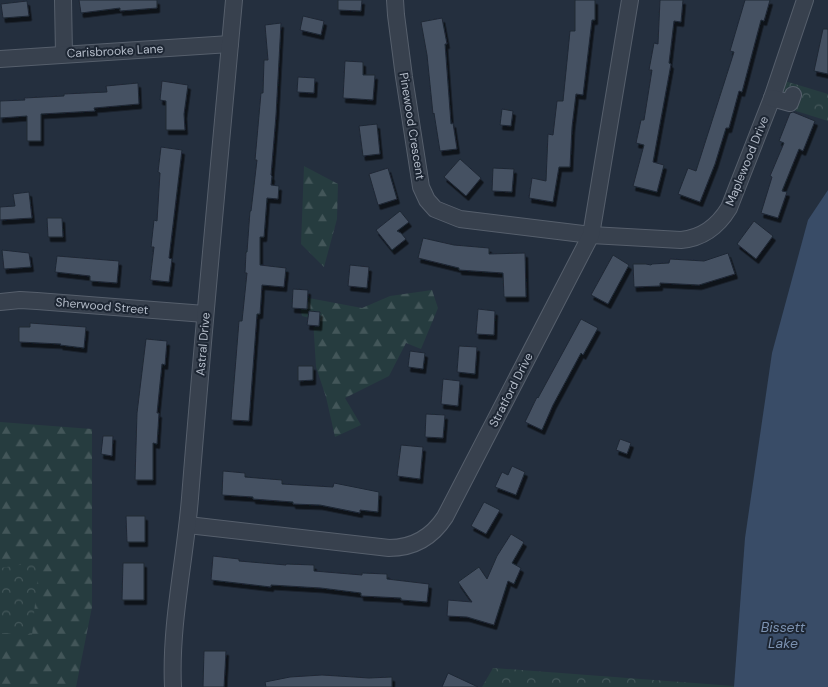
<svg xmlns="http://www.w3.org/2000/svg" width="828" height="687" viewBox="0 0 828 687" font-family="'DM Sans',sans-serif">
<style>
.forest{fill:url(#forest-firs)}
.park{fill:url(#park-crowns)}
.water{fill:#394c67}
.building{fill:#455162;stroke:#1f2835;filter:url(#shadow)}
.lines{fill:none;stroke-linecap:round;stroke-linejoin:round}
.minor-casing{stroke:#565f6c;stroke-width:18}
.minor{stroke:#38414e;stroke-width:16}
.labels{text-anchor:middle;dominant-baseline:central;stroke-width:4;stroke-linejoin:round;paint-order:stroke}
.street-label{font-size:12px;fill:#b4bcc9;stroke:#1d2633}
.water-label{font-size:14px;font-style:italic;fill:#7c92b1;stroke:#1d2633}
</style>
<defs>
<pattern id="forest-firs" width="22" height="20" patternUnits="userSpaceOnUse" patternTransform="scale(1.25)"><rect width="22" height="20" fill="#263c3f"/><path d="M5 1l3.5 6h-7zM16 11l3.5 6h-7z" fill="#435659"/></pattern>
<pattern id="park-crowns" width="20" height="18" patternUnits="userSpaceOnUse" patternTransform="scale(1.25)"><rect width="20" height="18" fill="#263c3f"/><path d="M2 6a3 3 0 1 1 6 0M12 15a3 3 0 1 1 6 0" fill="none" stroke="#435659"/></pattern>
<filter id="shadow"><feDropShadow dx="2.5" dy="4.5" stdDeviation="0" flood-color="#0009"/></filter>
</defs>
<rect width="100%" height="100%" fill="#242f3e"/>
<!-- forest -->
<g class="forest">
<polygon points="304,166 338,184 337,219 324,267 301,244"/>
<polygon points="432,290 438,308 421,349 406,343 389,376 345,398 361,425 335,437 326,397 316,367 313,319 302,316 298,296 362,308 390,296"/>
<polygon points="0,422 92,429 92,607 76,687 0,687"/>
</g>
<!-- park -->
<g class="park">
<polygon points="785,81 828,94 828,121 777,105"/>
<polygon points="39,562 32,635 0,633 0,568"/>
<polygon points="493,668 734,686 734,687 482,687"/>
</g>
<!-- water -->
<polygon class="water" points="828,190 828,687 734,687 745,538 772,353 808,220"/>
<!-- building -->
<g class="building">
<polygon points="79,0 157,0 157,8 120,11 120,8 81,13"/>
<polygon points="338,0 362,0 361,11 338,10"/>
<polygon points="575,0 595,0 595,20 592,20 583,95 576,94 572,127 570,167 559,167 553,202 529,198 532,178 546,181 548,134 553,135 557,101 563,101 570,31 575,31"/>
<polygon points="660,0 683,0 681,22 674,21 669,63 671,64 653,162 664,165 657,192 633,186 644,145 636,143 641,120 644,120 652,70 649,70 654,43 658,44"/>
<polygon points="745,0 770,0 764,21 761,20 742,92 739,91 729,128 726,128 715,164 700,202 678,194 688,168 696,171 734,52 730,51"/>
<polygon points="27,1 29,16 3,18 1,4"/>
<polygon points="303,16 324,21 321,35 300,30"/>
<polygon points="442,18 447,44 445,44 451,124 453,123 457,149 440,151 434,113 433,114 427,55 421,22"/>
<polygon points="281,23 276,115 271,175 272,176 271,185 279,186 278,199 267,198 264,237 260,237 260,265 286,268 284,287 262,285 260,314 257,314 249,421 231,420 239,321 242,321 247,273 245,273 246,252 247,252 250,211 251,211 257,160 255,160 261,93 263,93 264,60 268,60 265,25"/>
<polygon points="823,29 828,29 828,74 814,71"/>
<polygon points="345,61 363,62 363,75 375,75 373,100 343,98"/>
<polygon points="298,77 315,78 314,93 297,92"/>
<polygon points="162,81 188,85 184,114 185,130 166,130 166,101 160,100"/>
<polygon points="138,83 139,104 94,108 95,111 41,114 41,141 27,141 27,116 0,118 0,101 25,100 24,98 64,96 64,94 107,92 106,86"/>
<polygon points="502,109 513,111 511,126 500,125"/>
<polygon points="793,112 815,121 803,151 799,149 782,191 787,192 778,218 761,213 772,177 770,176 784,143 779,141 790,113"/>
<polygon points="377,124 380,154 363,156 359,126"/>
<polygon points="161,147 182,150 169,258 172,259 169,282 150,280 154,247 151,247 154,220 157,221 160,173 158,172"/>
<polygon points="460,159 481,178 466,196 444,177"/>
<polygon points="388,168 397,199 378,205 369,174"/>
<polygon points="493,168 514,169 512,192 492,191"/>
<polygon points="29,192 32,218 0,220 0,207 15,206 13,194"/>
<polygon points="400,211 409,222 397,231 401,233 406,239 392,250 376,230"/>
<polygon points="47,218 62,218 63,237 48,237"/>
<polygon points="754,221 773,236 756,259 737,244"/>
<polygon points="423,238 454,245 489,248 489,254 525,253 526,297 504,297 503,273 459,270 459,268 418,258"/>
<polygon points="2,250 29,253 31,267 4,269"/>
<polygon points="728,253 735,274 699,285 660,283 660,286 634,287 633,264 646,264 651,265 652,264 669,263 670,259 704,261"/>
<polygon points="613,255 629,265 608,304 591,295"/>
<polygon points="57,256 119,261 117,283 90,281 90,276 55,272"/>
<polygon points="350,265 369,267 367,288 348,286"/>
<polygon points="293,289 308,290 307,309 292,308"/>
<polygon points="478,309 495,311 494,335 476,334"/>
<polygon points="309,311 320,312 319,326 307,325"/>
<polygon points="581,319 598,328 583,355 581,353 553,405 542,430 525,422 537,397 538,398"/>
<polygon points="30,323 86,327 84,348 60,345 61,344 19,342 19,327 30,327"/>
<polygon points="146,339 167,341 165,365 162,364 157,413 159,413 157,444 153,443 153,480 135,480 137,413"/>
<polygon points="459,346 477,347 475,374 457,372"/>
<polygon points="410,351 425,353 423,369 408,367"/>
<polygon points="298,366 313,366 313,380 298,381"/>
<polygon points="443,379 460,381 458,406 441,404"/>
<polygon points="426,414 445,415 443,438 425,437"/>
<polygon points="103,436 113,436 112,456 101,454"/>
<polygon points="620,439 631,443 627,454 616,450"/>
<polygon points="401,445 423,447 420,479 397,476"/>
<polygon points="512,466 525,472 516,495 495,487 502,472 508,475"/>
<polygon points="223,471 245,473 245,477 282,480 282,484 333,487 334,483 379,492 378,512 360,510 360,513 320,505 293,504 293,502 253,499 253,497 222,495"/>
<polygon points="484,502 500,510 486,534 471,526"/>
<polygon points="126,516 145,516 145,542 127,542"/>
<polygon points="511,534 524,542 512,563 521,568 514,584 508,581 494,625 467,617 447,616 448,600 472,602 458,582 479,567 487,579 497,556"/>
<polygon points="213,556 239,559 239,561 286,565 286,564 314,565 314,571 362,575 362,573 387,574 387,579 429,584 427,602 401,600 401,598 361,596 361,593 321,588 271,585 271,587 211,580"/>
<polygon points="123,563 144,563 144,600 122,600"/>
<polygon points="204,651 226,651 224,687 203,687"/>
<polygon points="448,673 478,687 442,687"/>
<polygon points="322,675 369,678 392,677 392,687 266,687 265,682 290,677"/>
</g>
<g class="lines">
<defs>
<g id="minor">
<polyline points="63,0 64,54"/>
<path d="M 395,0 L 396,15 L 404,77 L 421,187 L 427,200 L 435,209 L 460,219 L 591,235 L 681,240 C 703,238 718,226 729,208 L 772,98 L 805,0"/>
<polyline points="0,59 230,44"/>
<polyline points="772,98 790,103 793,95"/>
<polyline points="0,302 20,300 37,301 205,314"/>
<path d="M 188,525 L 389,548 C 413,548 432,537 445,517 L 591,235 L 630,0"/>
<path d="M 173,687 C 170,624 185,561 190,498 C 203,332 219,166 234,0"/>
</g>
</defs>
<!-- minor casing -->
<use href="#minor" class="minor-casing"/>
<!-- minor -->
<use href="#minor" class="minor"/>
</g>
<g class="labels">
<!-- street labels -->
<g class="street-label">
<text transform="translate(115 51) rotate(-3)">Carisbrooke Lane</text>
<text transform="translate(412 126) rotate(81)">Pinewood Crescent</text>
<text transform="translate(747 161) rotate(-68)">Maplewood Drive</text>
<text transform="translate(102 306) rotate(5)">Sherwood Street</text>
<text transform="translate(203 344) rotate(-85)">Astral Drive</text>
<text transform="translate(511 390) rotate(-63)">Stratford Drive</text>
</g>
<!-- water labels -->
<g class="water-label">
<text x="783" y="627">Bissett<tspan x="783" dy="16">Lake</tspan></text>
</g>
</g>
</svg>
